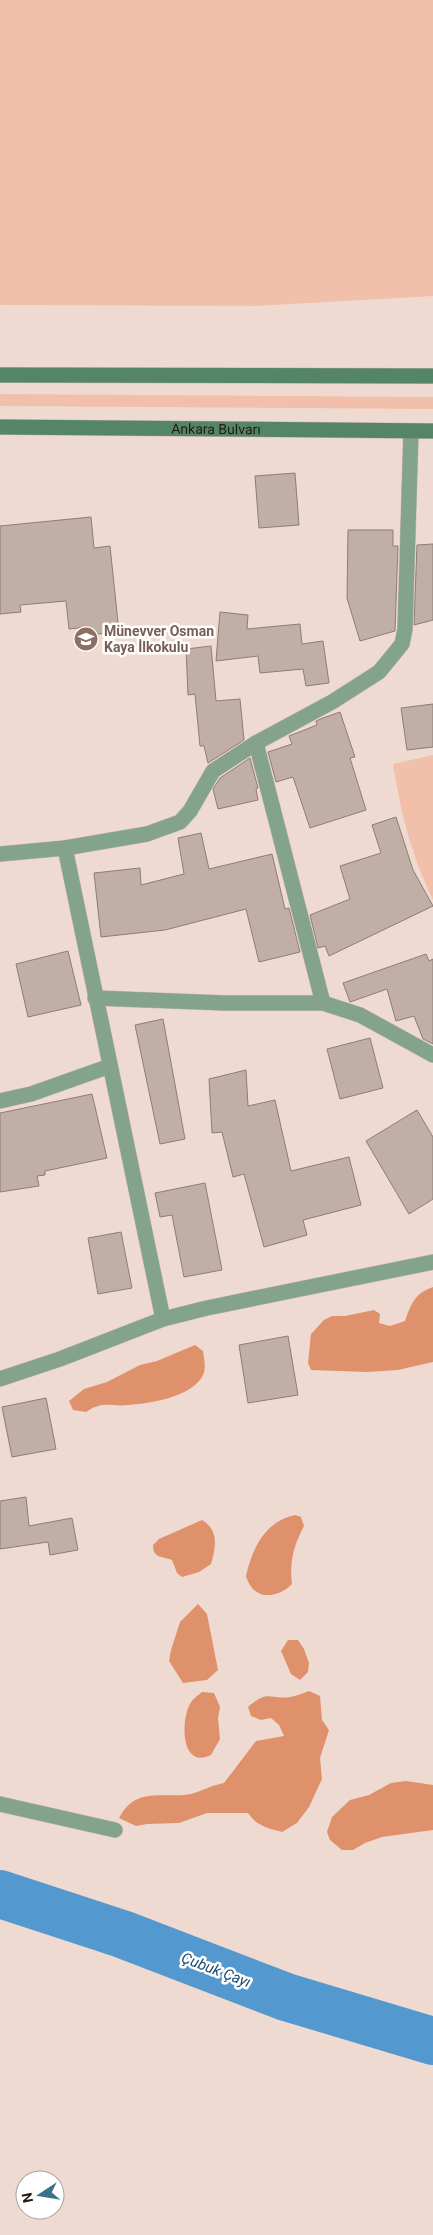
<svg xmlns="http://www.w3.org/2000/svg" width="433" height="2235" viewBox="0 0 433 2235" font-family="Roboto,sans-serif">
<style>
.green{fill:#f2c0aa}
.forest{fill:#df916c}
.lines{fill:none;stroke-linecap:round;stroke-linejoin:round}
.river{stroke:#5398ce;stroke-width:48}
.building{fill:#c1aea4;stroke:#8e7d73}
.street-casing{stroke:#cab7af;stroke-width:16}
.secondary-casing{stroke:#cab7af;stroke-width:16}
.street{stroke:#83a38d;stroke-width:15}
.secondary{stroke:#548666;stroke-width:15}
.labels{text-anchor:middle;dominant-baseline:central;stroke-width:5;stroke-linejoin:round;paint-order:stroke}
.street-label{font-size:14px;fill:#211a16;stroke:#fff}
.education-label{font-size:14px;font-weight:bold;fill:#785e54;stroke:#fff;text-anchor:start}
.water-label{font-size:15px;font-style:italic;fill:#184b70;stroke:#fff}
</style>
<rect width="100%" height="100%" fill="#efdad1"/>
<!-- green -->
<g class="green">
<polygon points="0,0 433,0 433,296 255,306 0,305"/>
<polygon points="0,394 433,397 433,409 0,406"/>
<path d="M 433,755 L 433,900 C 411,854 401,814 393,764 Z"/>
</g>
<!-- forest -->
<g class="forest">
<path d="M 433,1287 L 433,1362 L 398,1370 L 367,1372 L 311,1370 L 308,1363 L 311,1334 L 324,1320 L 332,1316 L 345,1316 L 374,1310 L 380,1314 L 379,1323 L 390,1326 L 405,1321 C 411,1304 415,1293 433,1287 Z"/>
<path d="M 195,1345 L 203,1351 C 204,1359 207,1369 202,1377 C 190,1397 152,1403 129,1405 C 109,1407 104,1400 86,1412 L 73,1410 L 69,1401 L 84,1389 L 107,1382 L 140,1365 L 157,1361 Z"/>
<path d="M 295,1515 L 301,1517 L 304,1526 C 294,1545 289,1562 292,1584 C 277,1599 253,1601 246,1576 C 252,1549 265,1521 295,1515 Z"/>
<path d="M 202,1520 C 219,1530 216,1547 211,1564 L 199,1572 L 182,1577 L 177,1573 L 172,1560 C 161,1556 153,1558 153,1545 L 159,1539 Z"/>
<polygon points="198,1604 207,1614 218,1670 207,1680 183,1683 169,1661 171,1650 180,1622"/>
<polygon points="288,1640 298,1640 304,1649 309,1663 308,1672 300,1680 291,1674 281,1651"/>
<path d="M 309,1691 L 320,1696 L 322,1720 L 329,1730 L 320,1758 L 322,1779 L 309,1807 L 297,1823 L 282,1832 C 267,1828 257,1826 248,1813 L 207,1813 L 179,1823 L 147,1824 L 136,1826 L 119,1818 C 136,1786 162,1799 191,1794 C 202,1791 212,1785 224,1783 L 256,1741 L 284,1736 L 279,1725 L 271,1718 L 261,1720 L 251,1716 L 248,1707 C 269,1689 269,1700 290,1697 C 296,1696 303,1693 309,1691 Z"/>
<path d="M 202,1692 L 214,1693 L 220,1707 L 218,1718 L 220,1739 L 211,1755 C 206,1757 201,1759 196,1757 C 181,1751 183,1718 189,1706 C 192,1699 197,1696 202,1692 Z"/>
<polygon points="406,1781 433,1785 433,1830 382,1837 365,1843 353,1850 342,1850 330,1840 327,1832 332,1817 350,1800 369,1795 391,1783"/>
</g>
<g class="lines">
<!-- river -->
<polyline class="river" points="0,1894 122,1934 286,1997 433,2041"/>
</g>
<!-- building -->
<g class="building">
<polygon points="295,473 299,525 259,528 255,476"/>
<polygon points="91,517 94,548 110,546 119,632 88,635 87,627 69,629 66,601 20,605 21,612 0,614 0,526"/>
<polygon points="348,530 393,530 393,546 398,546 395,631 360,641 347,598"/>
<polygon points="433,544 433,620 414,625 417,545"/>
<polygon points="220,612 248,615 247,629 300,624 302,644 323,641 329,683 306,686 303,669 260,673 258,656 216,661"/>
<polygon points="211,646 216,701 240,699 244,740 208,763 204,746 200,746 195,694 188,695 186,649"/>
<polygon points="433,704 433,747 407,750 401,708"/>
<polygon points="340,712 355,757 350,758 366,810 310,828 293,777 276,782 268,752 292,744 289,736 317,725 316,721 323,718"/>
<polygon points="250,758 258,788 256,789 258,800 218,809 213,789 220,778"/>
<polygon points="396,817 413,870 433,906 329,956 325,946 318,948 310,915 350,899 340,866 381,853 372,825"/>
<polygon points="201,833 209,869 272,854 285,909 289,908 300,952 259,962 246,909 165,930 101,937 94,873 140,868 141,885 184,874 178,838"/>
<polygon points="68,951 81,1005 28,1017 16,964"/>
<polygon points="426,954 429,961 433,959 433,1044 423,1039 414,1016 396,1021 387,989 350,1002 343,983"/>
<polygon points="163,1019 185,1139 160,1144 135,1025"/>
<polygon points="370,1038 383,1088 340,1099 327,1049"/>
<polygon points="246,1070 248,1106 275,1100 291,1171 349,1157 361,1205 303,1220 307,1235 264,1247 244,1174 233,1177 222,1132 212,1133 209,1079"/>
<polygon points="92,1094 107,1158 45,1171 45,1175 37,1176 39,1186 0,1192 0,1113"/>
<polygon points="417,1110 433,1137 433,1199 409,1214 366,1141"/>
<polygon points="205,1183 222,1270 184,1277 172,1215 160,1217 155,1193"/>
<polygon points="121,1232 132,1288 98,1294 88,1238"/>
<polygon points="288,1336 298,1395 248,1403 239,1345"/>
<polygon points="46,1398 56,1449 12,1457 2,1407"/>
<polygon points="26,1497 29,1526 72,1518 78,1550 50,1555 48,1542 0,1549 0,1501"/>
</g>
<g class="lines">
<defs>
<g id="street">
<polyline points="256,743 323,1003"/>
<polyline points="65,848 163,1319"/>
<polyline points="0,854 65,848 147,834 180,822 190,811 213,771 256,743 332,702 379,672 402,644 405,629 411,431"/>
<polyline points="95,998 225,1003 323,1003 360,1015 433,1055"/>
<polyline points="0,1101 31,1094 110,1066"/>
<polyline points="0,1379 60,1359 163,1319 207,1308 433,1262"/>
<polyline points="0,1804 115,1830"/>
</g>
<g id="secondary">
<polyline points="0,375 433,376"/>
<path id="s1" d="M 0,427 L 433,431"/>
</g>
</defs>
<!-- street casing -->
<use href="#street" class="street-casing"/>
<!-- secondary casing -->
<use href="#secondary" class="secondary-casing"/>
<!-- street -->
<use href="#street" class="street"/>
<!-- secondary -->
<use href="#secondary" class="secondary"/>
</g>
<!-- icons -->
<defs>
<symbol id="school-disc" viewBox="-11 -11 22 22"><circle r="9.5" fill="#8d6e63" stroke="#fff"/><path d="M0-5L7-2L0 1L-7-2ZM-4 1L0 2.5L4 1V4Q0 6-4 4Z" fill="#fff"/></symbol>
</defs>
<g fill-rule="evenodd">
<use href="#school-disc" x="72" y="625" width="28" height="28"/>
</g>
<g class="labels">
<!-- street labels -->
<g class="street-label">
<text stroke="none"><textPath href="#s1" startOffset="216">Ankara Bulvarı</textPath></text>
</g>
<!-- education labels -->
<g class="education-label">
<text x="104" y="631">Münevver Osman<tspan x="104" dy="16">Kaya İlkokulu</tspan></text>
</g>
<!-- water labels -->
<g class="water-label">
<text transform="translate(216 1970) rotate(21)">Çubuk Çayı</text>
</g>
</g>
<!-- north arrow -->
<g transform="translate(40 2195) rotate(258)"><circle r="24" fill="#ffffff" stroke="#a6a3a2"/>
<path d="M0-4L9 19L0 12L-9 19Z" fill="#38728b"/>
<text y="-8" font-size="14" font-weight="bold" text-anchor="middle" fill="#211a16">N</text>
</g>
</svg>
